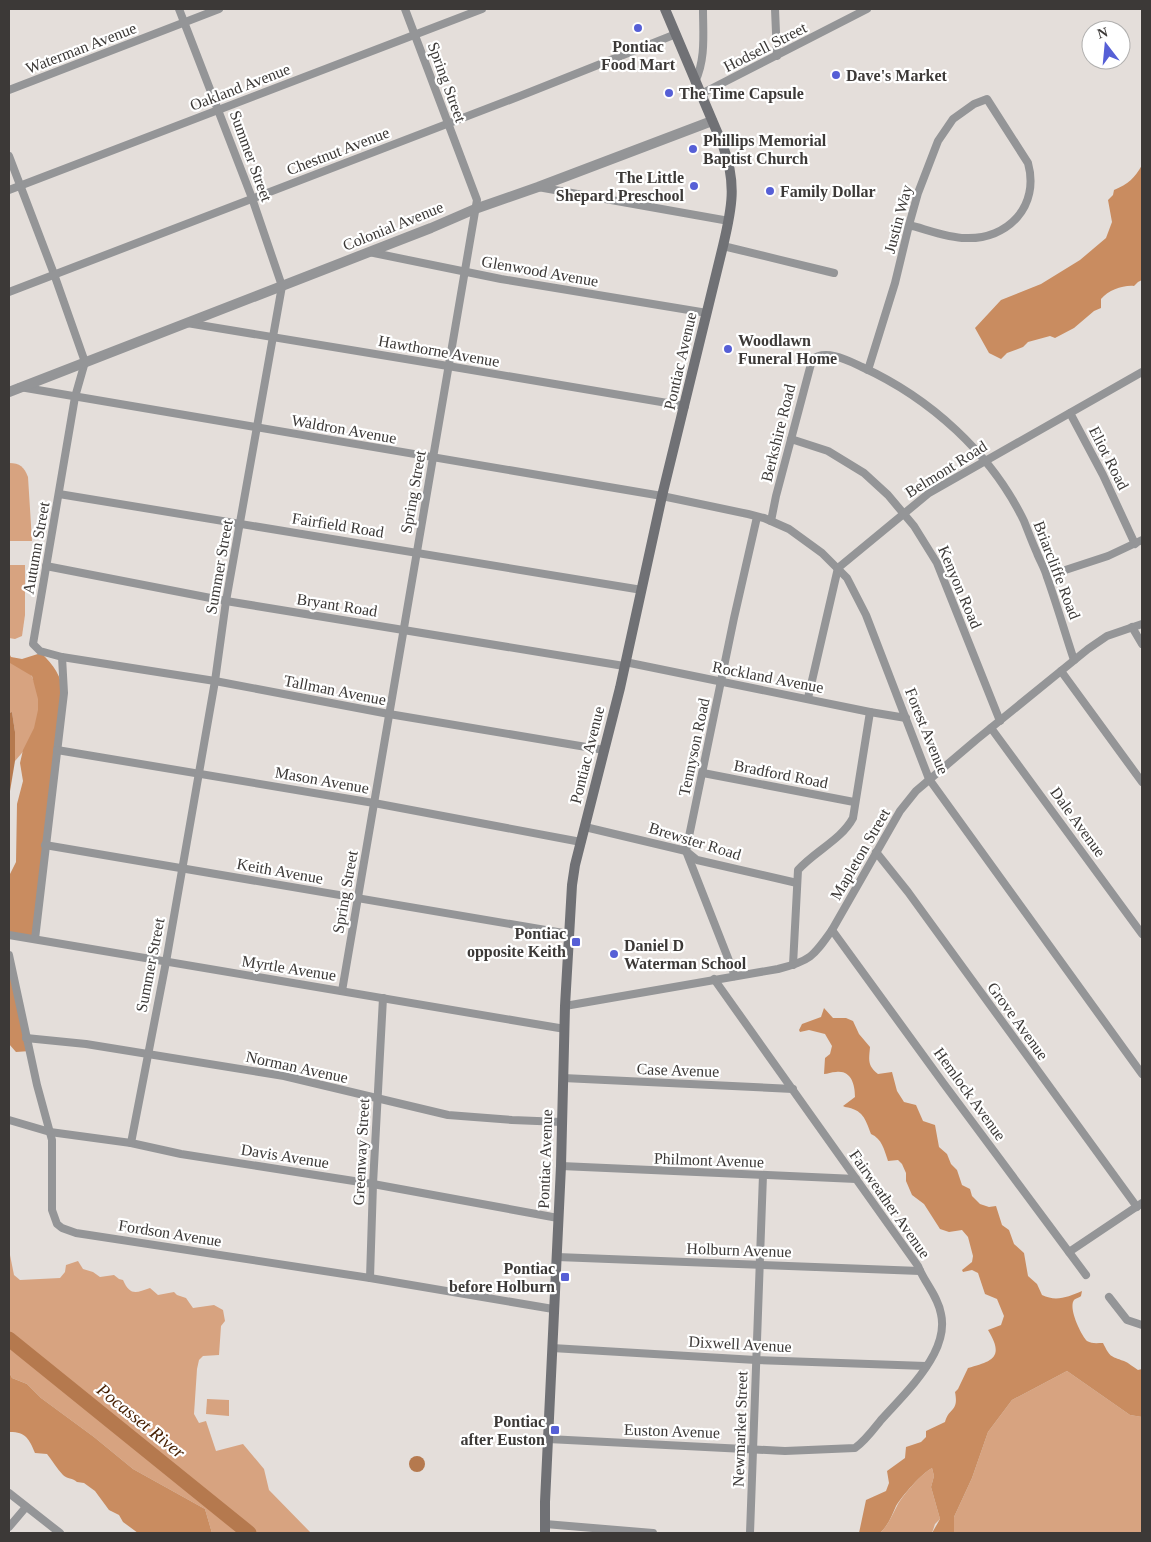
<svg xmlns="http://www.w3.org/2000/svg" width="1151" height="1542" viewBox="0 0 1151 1542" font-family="Georgia,serif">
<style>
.green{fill:#d7a380}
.forest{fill:#c98c60}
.water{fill:#b5794e}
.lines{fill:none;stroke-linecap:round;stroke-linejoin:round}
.river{stroke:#b5794e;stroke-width:15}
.minor{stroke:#949597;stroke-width:8}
.tertiary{stroke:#949597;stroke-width:10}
.secondary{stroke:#707175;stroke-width:10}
.poi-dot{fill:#565fd6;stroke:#fff;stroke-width:2}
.labels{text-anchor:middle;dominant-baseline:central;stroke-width:4.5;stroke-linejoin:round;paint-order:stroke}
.poi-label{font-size:16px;font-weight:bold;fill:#3c3937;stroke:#fff;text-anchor:start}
.street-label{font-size:16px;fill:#3c3937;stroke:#fff}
.water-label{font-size:18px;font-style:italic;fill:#461f00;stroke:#fff}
</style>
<rect width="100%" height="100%" fill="#e4deda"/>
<!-- green -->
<g class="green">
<path d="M 9,463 C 20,463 24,467 28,477 L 32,541 L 9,541 Z"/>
<polygon points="9,565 25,565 25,615 22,636 15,639 9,638"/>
<polygon points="9,657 29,670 42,700 34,739 15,761 15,732 12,712 9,713"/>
<path d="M 9,1250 L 14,1275 L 20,1280 L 60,1278 L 65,1272 L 66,1265 L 78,1261 L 83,1269 L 93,1272 L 100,1277 L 114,1275 L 119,1279 L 123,1280 C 130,1296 136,1293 150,1288 L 158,1295 L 174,1292 L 177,1295 L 186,1298 L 193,1308 L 214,1305 L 223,1310 L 225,1321 L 221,1326 L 219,1355 L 203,1356 L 199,1360 L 197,1369 L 194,1414 L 199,1423 L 206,1421 L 216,1451 L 243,1444 L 264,1469 L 269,1490 L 311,1533 L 212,1533 L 205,1509 L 133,1469 L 94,1437 L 41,1398 L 27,1384 L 12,1378 L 9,1372 Z"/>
<polygon points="1067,1371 1130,1415 1142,1417 1142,1533 954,1533 954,1517 972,1478 988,1432 1012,1400"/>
<polygon points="207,1399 229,1400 229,1416 206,1414"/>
<path d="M 932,1468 L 934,1476 L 931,1487 L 940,1519 L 935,1524 L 932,1533 L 880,1533 C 889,1524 891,1517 897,1506 C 902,1496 922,1473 932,1468 Z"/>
</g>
<!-- forest -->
<g class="forest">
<path d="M 1142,165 L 1142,280 L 1138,282 L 1134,286 C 1123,285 1109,290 1101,299 L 1101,308 L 1094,311 L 1074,328 L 1055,338 L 1050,336 L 1028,342 L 1023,347 L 1007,353 L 1001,359 L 989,353 L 975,328 L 1001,300 L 1041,284 L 1080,260 L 1106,238 L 1112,222 L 1108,200 L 1113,195 L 1114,190 C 1128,184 1135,178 1142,165 Z"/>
<path d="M 9,653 L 11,657 L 22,659 L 41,653 C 54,665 61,676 64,694 L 34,937 L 9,934 L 9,876 L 16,862 L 17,804 L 23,781 L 20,763 L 23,750 L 34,728 L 38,710 L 38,699 L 32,676 L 10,663 Z"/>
<polygon points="9,952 30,1051 16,1052 9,1044"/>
<path d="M 824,1008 L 833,1018 L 846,1018 L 853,1021 L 859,1034 L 870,1047 C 869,1060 867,1065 878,1074 L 892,1072 L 897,1091 L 904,1102 L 916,1105 L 923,1121 L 935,1125 L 939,1147 L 947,1154 L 951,1164 L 957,1170 L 962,1185 L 970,1189 L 972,1196 L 980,1204 L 989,1207 L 996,1206 L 1002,1225 L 1009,1230 L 1014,1244 L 1024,1253 L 1028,1276 L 1037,1284 L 1042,1295 C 1056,1302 1068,1297 1082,1291 L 1081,1296 C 1080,1297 1075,1299 1074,1300 C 1068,1308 1081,1335 1087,1341 C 1092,1344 1097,1343 1103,1343 C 1110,1357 1110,1356 1124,1361 C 1129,1363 1133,1367 1138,1370 L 1142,1369 L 1142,1417 L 1130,1415 L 1067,1371 L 1012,1400 L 988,1432 L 972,1478 L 954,1517 L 954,1533 L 932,1533 L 940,1519 L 931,1487 L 934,1476 L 932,1468 C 922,1473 902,1496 896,1506 C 891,1517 889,1524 880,1533 L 859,1533 L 866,1500 L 886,1491 L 889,1483 L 887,1471 L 905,1458 L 906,1447 L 921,1442 L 926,1437 L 926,1431 L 945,1422 C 949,1407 959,1412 955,1392 L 958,1389 L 968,1368 C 992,1361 1005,1358 988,1330 L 1001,1325 L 1004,1316 L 997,1299 L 985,1294 L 978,1273 L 972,1270 L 963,1272 L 962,1270 L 972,1262 L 973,1256 L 968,1237 L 962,1230 L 949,1232 L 940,1229 L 924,1204 L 912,1195 L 906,1181 L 906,1173 L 902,1164 L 898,1160 L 888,1161 C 884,1149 882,1139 871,1134 C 865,1118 863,1110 845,1107 L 843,1106 L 855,1097 C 855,1084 851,1070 836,1072 C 831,1072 828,1074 824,1074 L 825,1058 L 830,1054 L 832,1046 L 825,1034 L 809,1030 L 800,1032 L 799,1030 L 802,1024 L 821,1017 Z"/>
<path d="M 9,1372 L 12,1378 L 27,1384 L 41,1398 L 94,1437 L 133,1469 L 205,1509 L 212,1533 L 138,1533 L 123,1522 L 119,1515 L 109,1510 L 95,1491 L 84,1483 L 77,1482 C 73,1478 67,1479 63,1475 C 57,1469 52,1460 47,1454 L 35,1453 C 29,1439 26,1432 10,1432 Z"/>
</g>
<!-- water -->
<g class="water">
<polygon points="12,712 15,732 15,761 9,797 9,713"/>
<circle cx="417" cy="1464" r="8"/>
</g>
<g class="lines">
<!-- river -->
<polyline class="river" points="9,1339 249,1533"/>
<!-- minor -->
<g class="minor">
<polyline points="775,9 777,56"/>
<path d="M 695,82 C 706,59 703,34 703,9"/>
<polyline points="9,90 219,9"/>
<polyline points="701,94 867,9"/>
<polyline points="9,156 54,274 85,362 75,397 33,644 40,651 62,657 64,693 35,939"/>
<polyline points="538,187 729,221"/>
<polyline points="9,190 482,9"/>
<polyline points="723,246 834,273"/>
<polyline points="369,252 501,279 707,313"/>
<polyline points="9,292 520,96 676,34"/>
<polyline points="187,323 448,366 685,406"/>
<path d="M 868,370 L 895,283 L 909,225 L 918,193 L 938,141 L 953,119 L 974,104 L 987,99 L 1028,163 C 1040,206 1008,240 965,238 C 949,238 925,229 909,225"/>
<polyline points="20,387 662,496 748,514 764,518 789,529 822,553 847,578 866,615 929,779 1142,1074"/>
<polyline points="1070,413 1103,475 1135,544"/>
<polyline points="791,439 828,451 864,473 888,495 914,526 937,563 1000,721"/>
<polyline points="59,494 642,590"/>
<path d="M 771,521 L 776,496 L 812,360 C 825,348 849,361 862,367 C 930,398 991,453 1024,521 C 1028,531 1032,542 1037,553 C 1040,561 1045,569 1047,577 C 1057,605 1065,633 1074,660"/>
<polyline points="46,566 226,601 624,666"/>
<polyline points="1047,576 1108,556 1142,540"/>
<polyline points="1132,627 1142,644"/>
<polyline points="62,657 215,681 389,714 604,750"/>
<polyline points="625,662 870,712 906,718"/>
<polyline points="1061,671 1142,782"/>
<polyline points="808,698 838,568 929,493 1142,372"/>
<polyline points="991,728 1142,934"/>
<polyline points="57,750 374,803 581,842"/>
<polyline points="703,773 854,802"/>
<polyline points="585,827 686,851 697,860 797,883"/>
<polyline points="45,845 569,934"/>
<polyline points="876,852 908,892 1137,1207"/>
<polyline points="832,930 944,1084 1086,1275"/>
<polyline points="9,935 565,1029"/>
<polyline points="9,955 37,1085 52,1140 52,1210 57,1224 62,1228 76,1233 370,1278 553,1309"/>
<path d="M 793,965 L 798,870 C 815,851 841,840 853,818 L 870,712"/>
<polyline points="735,976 686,851 734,618 757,517"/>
<polyline points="342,991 477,200 405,9"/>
<path d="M 565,1006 L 778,969 C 810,961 813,957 832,930 L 900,811 L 916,791 L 976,740 L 1088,649 L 1107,636 L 1142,624"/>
<polyline points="26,1038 86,1044 284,1076 448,1115 512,1120 562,1122"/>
<polyline points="563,1078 793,1089"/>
<polyline points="9,1120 50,1132 131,1143 181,1154 373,1184 558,1218"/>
<polyline points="131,1143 166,962 215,681 226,601 282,286 252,198 179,9"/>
<polyline points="561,1166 856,1179"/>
<polyline points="1069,1252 1142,1203"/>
<polyline points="557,1257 920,1271"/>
<polyline points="370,1278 373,1184 383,998"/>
<polyline points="1109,1297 1127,1320 1142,1325"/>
<polyline points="552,1348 756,1360 926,1366"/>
<path d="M 548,1439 L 785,1451 L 855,1448 C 865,1441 873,1430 881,1420 C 899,1400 921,1379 934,1354 C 940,1342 944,1327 941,1314 C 938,1296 924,1282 918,1266 L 714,979"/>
<polyline points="9,1493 60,1533"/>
<polyline points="545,1524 653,1533"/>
<polyline points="9,1527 26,1507"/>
<polyline points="750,1533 763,1175"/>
</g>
<!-- tertiary -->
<polyline class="tertiary" points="9,392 431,228 475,209 538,187 712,121"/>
<!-- secondary -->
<path class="secondary" d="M 545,1533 L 545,1502 L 561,1166 L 565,1006 L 572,885 L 575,865 L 620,688 L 662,496 L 723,246 C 732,208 737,183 723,146 L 665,9"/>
</g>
<!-- markers -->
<g class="poi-dot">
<circle cx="638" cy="28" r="5"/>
<circle cx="836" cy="75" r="5"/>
<circle cx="669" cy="93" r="5"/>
<circle cx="693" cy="149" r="5"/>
<circle cx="694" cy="186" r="5"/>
<circle cx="770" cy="191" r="5"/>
<circle cx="728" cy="349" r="5"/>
<rect x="571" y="937" width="10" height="10" rx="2.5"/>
<circle cx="614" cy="954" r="5"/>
<rect x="560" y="1272" width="10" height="10" rx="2.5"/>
<rect x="550" y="1425" width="10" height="10" rx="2.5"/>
</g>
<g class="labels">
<!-- poi labels -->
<g class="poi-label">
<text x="638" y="46" text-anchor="middle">Pontiac<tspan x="638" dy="18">Food Mart</tspan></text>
<text x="846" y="75">Dave's Market</text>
<text x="679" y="93">The Time Capsule</text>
<text x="703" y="140">Phillips Memorial<tspan x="703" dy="18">Baptist Church</tspan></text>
<text x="684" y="177" text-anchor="end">The Little<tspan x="684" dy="18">Shepard Preschool</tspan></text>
<text x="780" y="191">Family Dollar</text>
<text x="738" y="340">Woodlawn<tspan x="738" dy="18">Funeral Home</tspan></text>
<text x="566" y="933" text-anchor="end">Pontiac<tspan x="566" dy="18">opposite Keith</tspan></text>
<text x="624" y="945">Daniel D<tspan x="624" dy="18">Waterman School</tspan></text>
<text x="555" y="1268" text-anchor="end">Pontiac<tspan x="555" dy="18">before Holburn</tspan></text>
<text x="545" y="1421" text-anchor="end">Pontiac<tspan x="545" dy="18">after Euston</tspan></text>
</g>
<!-- street labels -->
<g class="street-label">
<text transform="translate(765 47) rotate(-27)">Hodsell Street</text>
<text transform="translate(81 48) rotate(-21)">Waterman Avenue</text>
<text transform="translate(447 82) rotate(70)">Spring Street</text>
<text transform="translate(240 87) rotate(-21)">Oakland Avenue</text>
<text transform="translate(338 151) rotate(-21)">Chestnut Avenue</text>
<text transform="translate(251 156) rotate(70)">Summer Street</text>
<text transform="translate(898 219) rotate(-75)">Justin Way</text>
<text transform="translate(393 226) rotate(-22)">Colonial Avenue</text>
<text transform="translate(540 271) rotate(10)">Glenwood Avenue</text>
<text transform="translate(439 351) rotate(10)">Hawthorne Avenue</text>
<text transform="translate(680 361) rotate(-77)">Pontiac Avenue</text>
<text transform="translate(344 429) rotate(10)">Waldron Avenue</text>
<text transform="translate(778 433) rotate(-76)">Berkshire Road</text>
<text transform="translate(1109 458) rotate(63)">Eliot Road</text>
<text transform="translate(946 469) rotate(-32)">Belmont Road</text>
<text transform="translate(413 492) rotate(-80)">Spring Street</text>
<text transform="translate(338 525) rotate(9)">Fairfield Road</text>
<text transform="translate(36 548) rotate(-80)">Autumn Street</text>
<text transform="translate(219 567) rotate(-80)">Summer Street</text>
<text transform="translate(1057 570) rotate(69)">Briarcliffe Road</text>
<text transform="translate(960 587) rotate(67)">Kenyon Road</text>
<text transform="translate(337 605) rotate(9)">Bryant Road</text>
<text transform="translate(768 677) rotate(11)">Rockland Avenue</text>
<text transform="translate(335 690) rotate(11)">Tallman Avenue</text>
<text transform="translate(927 731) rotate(68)">Forest Avenue</text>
<text transform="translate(694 747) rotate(-78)">Tennyson Road</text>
<text transform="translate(587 755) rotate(-76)">Pontiac Avenue</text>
<text transform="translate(781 774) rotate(11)">Bradford Road</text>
<text transform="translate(322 780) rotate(10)">Mason Avenue</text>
<text transform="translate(1078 822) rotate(54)">Dale Avenue</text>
<text transform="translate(695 841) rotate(17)">Brewster Road</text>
<text transform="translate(860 854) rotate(-60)">Mapleton Street</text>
<text transform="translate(280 871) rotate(10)">Keith Avenue</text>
<text transform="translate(345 892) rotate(-80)">Spring Street</text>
<text transform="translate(150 965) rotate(-79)">Summer Street</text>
<text transform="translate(289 968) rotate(9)">Myrtle Avenue</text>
<text transform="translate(1018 1021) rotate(54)">Grove Avenue</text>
<text transform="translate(297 1067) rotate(12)">Norman Avenue</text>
<text transform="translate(678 1070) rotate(2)">Case Avenue</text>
<text transform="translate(970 1094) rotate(54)">Hemlock Avenue</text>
<text transform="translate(361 1152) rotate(-87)">Greenway Street</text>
<text transform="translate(285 1156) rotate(9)">Davis Avenue</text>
<text transform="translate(545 1159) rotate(-88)">Pontiac Avenue</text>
<text transform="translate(709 1160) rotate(2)">Philmont Avenue</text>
<text transform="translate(890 1204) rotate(55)">Fairweather Avenue</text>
<text transform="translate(170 1233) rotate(9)">Fordson Avenue</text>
<text transform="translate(739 1250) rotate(2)">Holburn Avenue</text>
<text transform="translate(740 1344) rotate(3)">Dixwell Avenue</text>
<text transform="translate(740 1429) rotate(-88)">Newmarket Street</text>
<text transform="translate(672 1431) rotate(2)">Euston Avenue</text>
</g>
<!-- water labels -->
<g class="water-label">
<text transform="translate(141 1421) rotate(39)">Pocasset River</text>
</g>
</g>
<!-- border -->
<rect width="1151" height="1542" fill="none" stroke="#3c3937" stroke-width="20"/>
<!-- north arrow -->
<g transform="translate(1106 45) rotate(344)"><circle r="24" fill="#ffffff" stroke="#b1b0af"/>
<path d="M0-4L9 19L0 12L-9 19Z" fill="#565fd6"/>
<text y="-8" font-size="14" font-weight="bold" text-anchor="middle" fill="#3c3937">N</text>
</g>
</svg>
